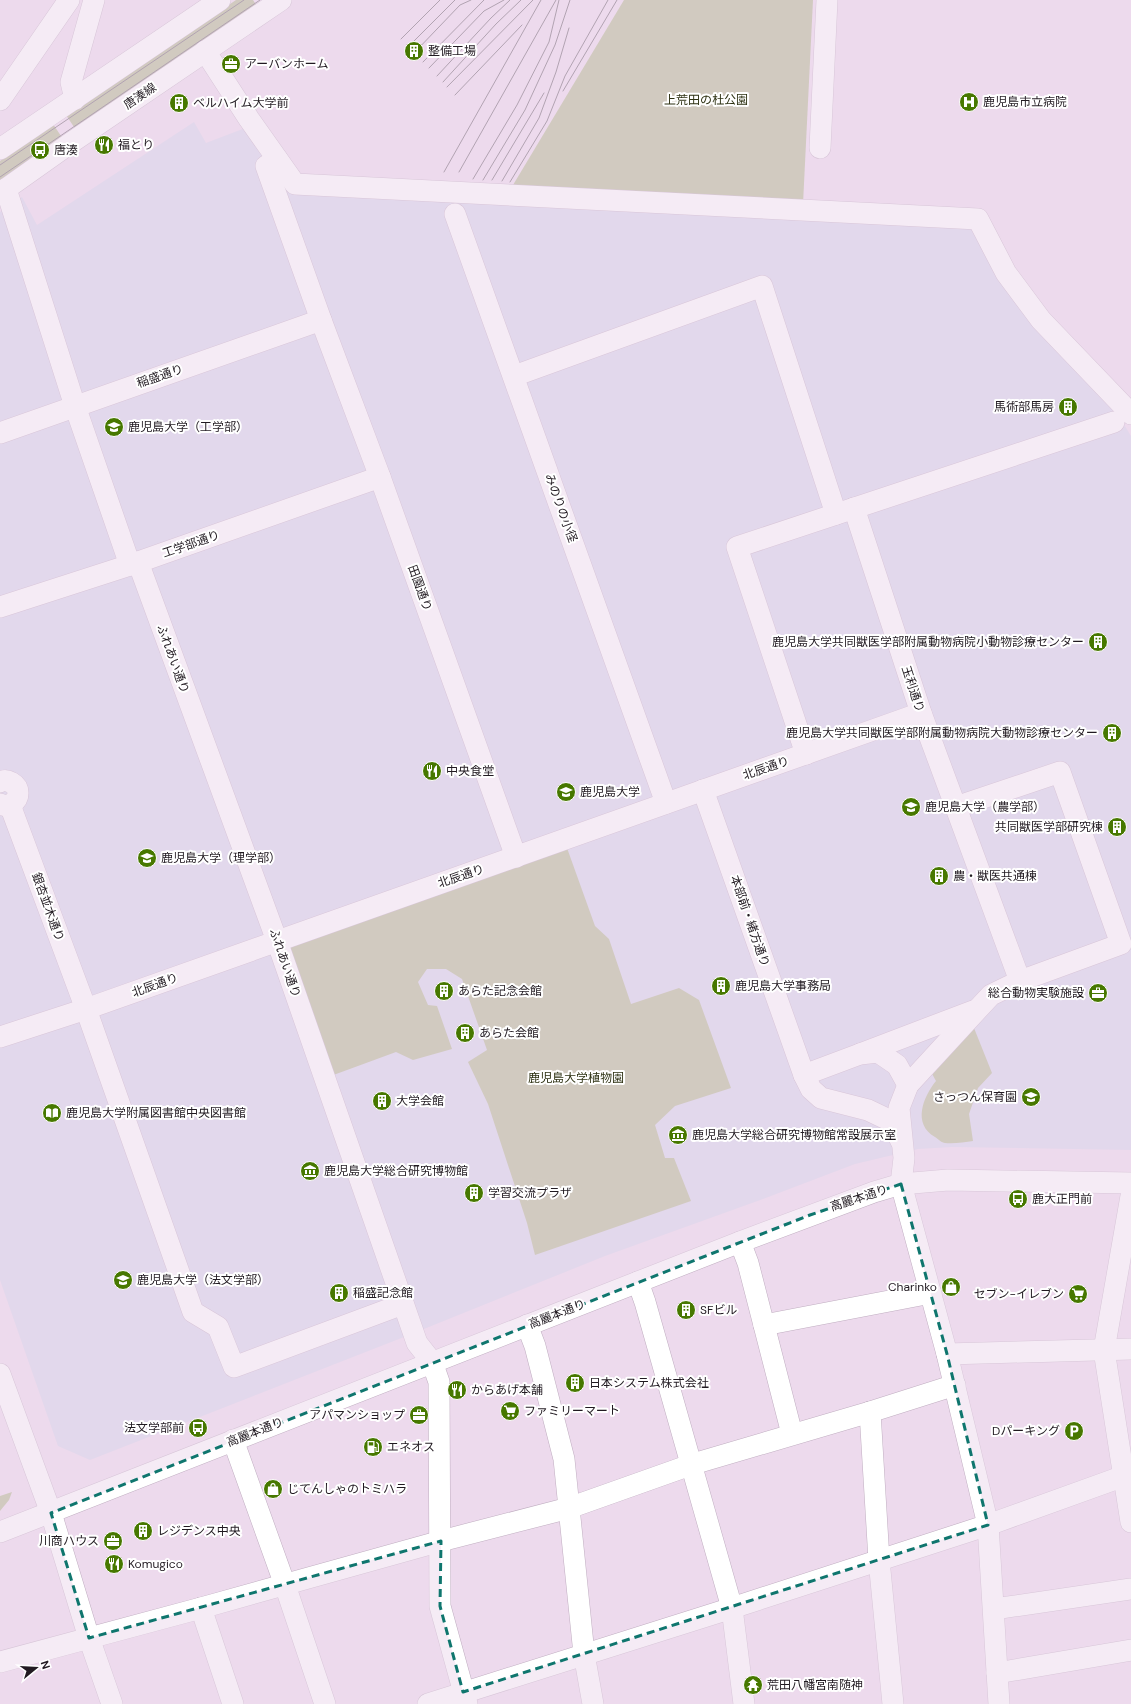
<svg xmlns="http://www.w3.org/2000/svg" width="1131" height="1704" viewBox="0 0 1131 1704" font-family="'DM Sans','Noto Sans JP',sans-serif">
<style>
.education{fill:#d6d4ea}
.green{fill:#afb68a}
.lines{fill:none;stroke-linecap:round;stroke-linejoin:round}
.minor-casing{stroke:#c0aec1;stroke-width:22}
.minor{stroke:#fff;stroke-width:21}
.tram{stroke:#6a5f6a;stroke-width:1}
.marked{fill:none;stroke:#0f766e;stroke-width:3;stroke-dasharray:8 5;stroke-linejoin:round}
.labels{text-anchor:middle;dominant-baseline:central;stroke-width:4;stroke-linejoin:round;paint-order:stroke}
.poi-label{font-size:12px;fill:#211a21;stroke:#fff;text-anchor:start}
.street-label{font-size:12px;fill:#211a21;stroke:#fff}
.park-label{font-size:12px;fill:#2d3112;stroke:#fff}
</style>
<rect width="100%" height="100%" fill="#eddaed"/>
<!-- education -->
<polygon class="education" points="194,122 206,143 248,127 294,190 971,226 1117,413 1131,436 1131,1150 952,1147 918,1149 855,1164 763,1199 605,1256 404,1337 90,1460 58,1446 0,1280 0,212 22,197 37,225"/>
<!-- green -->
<g class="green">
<polygon points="236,0 253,0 257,6 76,130 66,115"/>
<polygon points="624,0 813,0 803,204 510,190"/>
<polygon points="53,124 63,139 0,181 0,161"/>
<polygon points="567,848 595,926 609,939 631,1004 679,988 699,1000 731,1088 675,1106 655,1125 665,1158 674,1158 691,1201 535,1255 527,1223 488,1104 468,1062 487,1050 462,979 446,969 427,969 418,982 428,1005 437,1006 452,1049 413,1060 396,1052 328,1077 287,947"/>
<path d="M 974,1028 L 992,1073 L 978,1088 L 969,1114 L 973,1141 C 965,1142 954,1144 945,1143 C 942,1143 938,1139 935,1137 C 912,1124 923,1097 936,1081 L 930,1070 L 949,1055 Z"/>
<polygon points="12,1492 9,1500 0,1511 0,1496"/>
</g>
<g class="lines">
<defs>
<g id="minor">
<polyline points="205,51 249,119 295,184 978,219 1006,273 1041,320 1131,414"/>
<polyline points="75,99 71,82 94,0"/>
<polyline points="0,100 69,0"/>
<polyline points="820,148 827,0"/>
<polyline points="0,149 220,0"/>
<polyline points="277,159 266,166 321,320 380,477 516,857"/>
<polyline points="6,189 75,406 130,565"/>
<polyline points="0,193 72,142 281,0"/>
<polyline points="455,214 666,803"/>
<polyline points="514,376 762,286 836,514"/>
<polyline points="0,433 321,320"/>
<polyline points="854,508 921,713 1020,981"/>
<polyline points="138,562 277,941 417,1343 432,1362 439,1382 440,1606 467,1704"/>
<polyline points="0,607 130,565 380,477"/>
<polyline points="806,754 737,547 1114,422"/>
<path d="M 0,782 C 7,778 18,784 18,793 C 18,802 8,808 0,804"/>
<polyline points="703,790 804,1075 811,1089 821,1098 868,1110 891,1121 901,1141"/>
<polyline points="10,805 86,1009 193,1312 218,1327 234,1367 403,1304"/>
<polyline points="956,807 1060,772 1121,944 1020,981 991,995 977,1010 908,1085 899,1108 904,1158 901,1184 947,1354 988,1525 999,1704"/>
<polyline points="0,1037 86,1009 921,713"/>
<polyline points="860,1054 973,1011"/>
<polyline points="804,1075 860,1054 878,1052 897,1065 908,1085"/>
<polyline points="1131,1196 1104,1350 1131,1522"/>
<polyline points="740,1242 748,1263 792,1434"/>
<polyline points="638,1282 645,1302 732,1608 744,1704"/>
<polyline points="527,1325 535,1346 564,1459 584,1654 593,1704"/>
<polyline points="764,1325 931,1293"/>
<polyline points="947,1354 1131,1349"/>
<polyline points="0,1374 51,1513 89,1638 112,1704"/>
<polyline points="870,1412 879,1560 893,1704"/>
<polyline points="233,1440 285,1585 325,1704"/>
<polyline points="0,1532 740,1242 874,1192 901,1184 948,1180 1131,1183"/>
<polyline points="201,1608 233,1704"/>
<polyline points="994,1609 1131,1589"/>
<polyline points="0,1662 201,1608 441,1541 569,1508 693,1464 870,1412 955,1385"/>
<polyline points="997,1673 1131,1650"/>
<polyline points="428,1704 732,1608 988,1525 1124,1476 1131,1475"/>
</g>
</defs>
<!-- minor casing -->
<use href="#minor" class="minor-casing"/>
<!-- minor -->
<use href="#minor" class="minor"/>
<!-- tram -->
<g class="tram">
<polyline points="401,39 440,0"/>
<polyline points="408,47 455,0"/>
<polyline points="415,52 460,5 471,0"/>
<polyline points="423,62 484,0"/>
<polyline points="429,68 484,11 504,0"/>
<polyline points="437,76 491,18 510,0"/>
<polyline points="443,82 496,24 521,0"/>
<polyline points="447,87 533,0"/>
<polyline points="563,91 617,0"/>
<polyline points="455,95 522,25"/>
<polyline points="0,165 244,0"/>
<polyline points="444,172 541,0"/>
<polyline points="459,172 556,0"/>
<polyline points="0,177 260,0"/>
<polyline points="473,179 517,105 549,42 559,0"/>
<polyline points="483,180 525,110 555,45 570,0"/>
<polyline points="492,180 544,93"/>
<polyline points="502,181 539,118 556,72 569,28"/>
<polyline points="510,182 547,121 565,76 608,0"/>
</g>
</g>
<!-- marked area -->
<path d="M0 0H1131V1704H0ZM 901,1184 L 947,1354 L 988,1525 L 463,1692 L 440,1606 L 441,1541 L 89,1638 L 51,1513 L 810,1215 Z" fill="#eddaed" fill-opacity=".55" fill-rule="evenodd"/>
<path class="marked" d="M 901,1184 L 947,1354 L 988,1525 L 463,1692 L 440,1606 L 441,1541 L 89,1638 L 51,1513 L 810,1215 Z"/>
<!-- icons -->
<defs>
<symbol id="building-disc" viewBox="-11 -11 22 22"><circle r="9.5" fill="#477800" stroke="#fff"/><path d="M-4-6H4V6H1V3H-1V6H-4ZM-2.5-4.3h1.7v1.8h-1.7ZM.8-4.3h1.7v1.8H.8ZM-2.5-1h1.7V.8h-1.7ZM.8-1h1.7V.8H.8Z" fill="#fff"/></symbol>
<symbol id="office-disc" viewBox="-11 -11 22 22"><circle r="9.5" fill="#477800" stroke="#fff"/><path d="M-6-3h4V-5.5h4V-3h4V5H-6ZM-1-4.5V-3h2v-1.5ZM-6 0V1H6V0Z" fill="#fff"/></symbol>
<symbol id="hospital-disc" viewBox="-11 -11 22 22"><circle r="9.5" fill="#477800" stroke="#fff"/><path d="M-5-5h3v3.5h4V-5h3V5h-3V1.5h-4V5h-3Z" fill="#fff"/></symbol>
<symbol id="restaurant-disc" viewBox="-11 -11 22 22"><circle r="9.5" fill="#477800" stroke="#fff"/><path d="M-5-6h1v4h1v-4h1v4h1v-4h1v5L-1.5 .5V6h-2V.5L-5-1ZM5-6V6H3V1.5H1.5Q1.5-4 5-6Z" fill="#fff"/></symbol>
<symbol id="bus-disc" viewBox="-11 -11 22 22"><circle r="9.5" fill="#477800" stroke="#fff"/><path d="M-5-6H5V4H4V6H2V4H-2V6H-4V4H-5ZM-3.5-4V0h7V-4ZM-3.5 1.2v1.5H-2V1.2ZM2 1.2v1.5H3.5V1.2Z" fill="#fff"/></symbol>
<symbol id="university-disc" viewBox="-11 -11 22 22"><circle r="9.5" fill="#477800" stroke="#fff"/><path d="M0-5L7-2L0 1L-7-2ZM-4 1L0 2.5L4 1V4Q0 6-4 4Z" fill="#fff"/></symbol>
<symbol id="school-disc" viewBox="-11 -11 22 22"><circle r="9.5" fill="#477800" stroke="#fff"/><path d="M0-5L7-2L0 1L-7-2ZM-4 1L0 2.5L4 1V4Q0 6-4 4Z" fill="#fff"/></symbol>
<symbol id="library-disc" viewBox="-11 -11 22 22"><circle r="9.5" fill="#477800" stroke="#fff"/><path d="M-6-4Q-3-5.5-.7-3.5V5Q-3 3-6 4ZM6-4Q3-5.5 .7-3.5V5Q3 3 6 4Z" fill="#fff"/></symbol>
<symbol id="museum-disc" viewBox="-11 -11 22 22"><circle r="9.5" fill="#477800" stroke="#fff"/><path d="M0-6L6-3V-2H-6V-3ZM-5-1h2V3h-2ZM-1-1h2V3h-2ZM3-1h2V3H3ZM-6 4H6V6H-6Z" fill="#fff"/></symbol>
<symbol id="shop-disc" viewBox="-11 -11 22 22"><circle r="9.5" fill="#477800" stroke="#fff"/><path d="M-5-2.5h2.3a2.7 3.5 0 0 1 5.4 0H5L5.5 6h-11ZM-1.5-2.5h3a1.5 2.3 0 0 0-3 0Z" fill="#fff"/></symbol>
<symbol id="supermarket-disc" viewBox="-11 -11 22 22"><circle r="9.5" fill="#477800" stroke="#fff"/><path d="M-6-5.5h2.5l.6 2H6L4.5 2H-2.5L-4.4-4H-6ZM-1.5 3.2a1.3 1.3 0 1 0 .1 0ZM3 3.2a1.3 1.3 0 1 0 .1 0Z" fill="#fff"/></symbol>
<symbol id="parking-disc" viewBox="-11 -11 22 22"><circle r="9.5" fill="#477800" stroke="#fff"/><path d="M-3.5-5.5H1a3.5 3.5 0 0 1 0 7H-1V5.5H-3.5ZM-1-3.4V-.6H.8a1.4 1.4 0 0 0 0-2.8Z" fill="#fff"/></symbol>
<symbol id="fuel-disc" viewBox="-11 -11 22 22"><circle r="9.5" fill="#477800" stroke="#fff"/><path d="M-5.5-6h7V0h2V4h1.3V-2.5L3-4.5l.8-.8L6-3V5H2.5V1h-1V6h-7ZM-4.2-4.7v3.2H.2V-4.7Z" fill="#fff"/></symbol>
<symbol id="temple-disc" viewBox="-11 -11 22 22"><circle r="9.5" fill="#477800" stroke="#fff"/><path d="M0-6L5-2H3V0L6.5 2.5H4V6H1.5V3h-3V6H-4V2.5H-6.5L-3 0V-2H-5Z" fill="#fff"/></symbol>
</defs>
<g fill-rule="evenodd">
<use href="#building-disc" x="403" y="40" width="22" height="22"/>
<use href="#office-disc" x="220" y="53" width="22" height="22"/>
<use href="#hospital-disc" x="958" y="91" width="22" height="22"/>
<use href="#building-disc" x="168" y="92" width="22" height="22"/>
<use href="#restaurant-disc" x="93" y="134" width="22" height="22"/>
<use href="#bus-disc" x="29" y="139" width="22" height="22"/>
<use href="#building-disc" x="1057" y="396" width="22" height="22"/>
<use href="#university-disc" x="103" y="416" width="22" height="22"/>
<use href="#building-disc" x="1087" y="631" width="22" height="22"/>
<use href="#building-disc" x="1101" y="722" width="22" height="22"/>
<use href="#restaurant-disc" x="421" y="760" width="22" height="22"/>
<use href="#university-disc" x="555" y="781" width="22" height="22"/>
<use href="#university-disc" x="900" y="796" width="22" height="22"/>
<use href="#building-disc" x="1106" y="816" width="22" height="22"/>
<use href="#university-disc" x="136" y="847" width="22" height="22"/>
<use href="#building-disc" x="928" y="865" width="22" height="22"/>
<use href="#building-disc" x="710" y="975" width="22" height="22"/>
<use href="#building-disc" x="433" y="980" width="22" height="22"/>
<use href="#office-disc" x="1087" y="982" width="22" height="22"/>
<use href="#building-disc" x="454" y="1022" width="22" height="22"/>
<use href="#school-disc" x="1020" y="1086" width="22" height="22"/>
<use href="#building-disc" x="371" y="1090" width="22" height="22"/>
<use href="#library-disc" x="41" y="1102" width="22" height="22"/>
<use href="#museum-disc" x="667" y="1124" width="22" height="22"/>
<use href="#museum-disc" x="299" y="1160" width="22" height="22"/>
<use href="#building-disc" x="463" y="1182" width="22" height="22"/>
<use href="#bus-disc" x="1007" y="1188" width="22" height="22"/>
<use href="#university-disc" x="112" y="1269" width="22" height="22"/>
<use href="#shop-disc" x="940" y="1276" width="22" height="22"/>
<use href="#building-disc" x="328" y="1282" width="22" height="22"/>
<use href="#supermarket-disc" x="1067" y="1283" width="22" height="22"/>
<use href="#building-disc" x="675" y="1299" width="22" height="22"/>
<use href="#building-disc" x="564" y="1372" width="22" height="22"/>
<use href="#restaurant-disc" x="446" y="1379" width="22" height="22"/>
<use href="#supermarket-disc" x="499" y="1400" width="22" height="22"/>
<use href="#office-disc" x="408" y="1404" width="22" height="22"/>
<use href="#bus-disc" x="187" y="1417" width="22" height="22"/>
<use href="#parking-disc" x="1063" y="1420" width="22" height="22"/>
<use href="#fuel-disc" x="362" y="1436" width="22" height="22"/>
<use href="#shop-disc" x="262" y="1478" width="22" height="22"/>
<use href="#building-disc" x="132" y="1520" width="22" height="22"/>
<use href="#office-disc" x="102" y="1530" width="22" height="22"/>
<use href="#restaurant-disc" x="103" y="1553" width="22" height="22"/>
<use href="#temple-disc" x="742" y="1674" width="22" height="22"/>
</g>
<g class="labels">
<!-- poi labels -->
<g class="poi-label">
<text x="428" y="51">整備工場</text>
<text x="245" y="64">アーバンホーム</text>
<text x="983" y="102">鹿児島市立病院</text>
<text x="193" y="103">ベルハイム大学前</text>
<text x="118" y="145">福とり</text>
<text x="54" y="150">唐湊</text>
<text x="1054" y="407" text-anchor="end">馬術部馬房</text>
<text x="128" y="427">鹿児島大学（工学部）</text>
<text x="1084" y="642" text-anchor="end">鹿児島大学共同獣医学部附属動物病院小動物診療センター</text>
<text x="1098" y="733" text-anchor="end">鹿児島大学共同獣医学部附属動物病院大動物診療センター</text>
<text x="446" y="771">中央食堂</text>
<text x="580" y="792">鹿児島大学</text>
<text x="925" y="807">鹿児島大学（農学部）</text>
<text x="1103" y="827" text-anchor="end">共同獣医学部研究棟</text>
<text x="161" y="858">鹿児島大学（理学部）</text>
<text x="953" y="876">農・獣医共通棟</text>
<text x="735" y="986">鹿児島大学事務局</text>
<text x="458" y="991">あらた記念会館</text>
<text x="1084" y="993" text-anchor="end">総合動物実験施設</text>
<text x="479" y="1033">あらた会館</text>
<text x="1017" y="1097" text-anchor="end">さっつん保育園</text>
<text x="396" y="1101">大学会館</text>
<text x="66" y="1113">鹿児島大学附属図書館中央図書館</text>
<text x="692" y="1135">鹿児島大学総合研究博物館常設展示室</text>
<text x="324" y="1171">鹿児島大学総合研究博物館</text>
<text x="488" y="1193">学習交流プラザ</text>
<text x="1032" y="1199">鹿大正門前</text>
<text x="137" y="1280">鹿児島大学（法文学部）</text>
<text x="937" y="1287" text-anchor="end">Charinko</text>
<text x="353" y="1293">稲盛記念館</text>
<text x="1064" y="1294" text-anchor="end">セブン-イレブン</text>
<text x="700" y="1310">SFビル</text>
<text x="589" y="1383">日本システム株式会社</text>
<text x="471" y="1390">からあげ本舗</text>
<text x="524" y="1411">ファミリーマート</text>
<text x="405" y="1415" text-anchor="end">アパマンショップ</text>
<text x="184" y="1428" text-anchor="end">法文学部前</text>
<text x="1060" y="1431" text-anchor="end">Dパーキング</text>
<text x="387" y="1447">エネオス</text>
<text x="287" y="1489">じてんしゃのトミハラ</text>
<text x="157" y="1531">レジデンス中央</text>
<text x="99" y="1541" text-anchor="end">川商ハウス</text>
<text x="128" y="1564">Komugico</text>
<text x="767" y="1685">荒田八幡宮南随神</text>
</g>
<!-- street labels -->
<g class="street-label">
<text transform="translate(140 96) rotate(-34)">唐湊線</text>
<text transform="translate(160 376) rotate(-19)">稲盛通り</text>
<text transform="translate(561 508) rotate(70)">みのりの小径</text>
<text transform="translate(191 544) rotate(-19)">工学部通り</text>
<text transform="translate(420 588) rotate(70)">田園通り</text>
<text transform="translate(173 659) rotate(70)">ふれあい通り</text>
<text transform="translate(913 689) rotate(72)">玉利通り</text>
<text transform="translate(766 768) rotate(-19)">北辰通り</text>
<text transform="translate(461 876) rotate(-19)">北辰通り</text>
<text transform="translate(48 907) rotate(70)">銀杏並木通り</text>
<text transform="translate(750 921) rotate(71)">本部前・緒方通り</text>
<text transform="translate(285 963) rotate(71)">ふれあい通り</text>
<text transform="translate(155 985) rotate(-20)">北辰通り</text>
<text transform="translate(859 1198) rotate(-18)">高麗本通り</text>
<text transform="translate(557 1314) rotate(-21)">高麗本通り</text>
<text transform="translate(255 1432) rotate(-21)">高麗本通り</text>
</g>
<!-- park labels -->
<g class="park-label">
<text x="706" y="100">上荒田の杜公園</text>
<text x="576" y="1078">鹿児島大学植物園</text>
</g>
</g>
<!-- north arrow -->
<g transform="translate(36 1668) rotate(72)" stroke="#ffffff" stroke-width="3" paint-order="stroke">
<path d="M0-3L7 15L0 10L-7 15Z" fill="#211a21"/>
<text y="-6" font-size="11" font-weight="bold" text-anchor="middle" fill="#211a21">N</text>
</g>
</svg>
